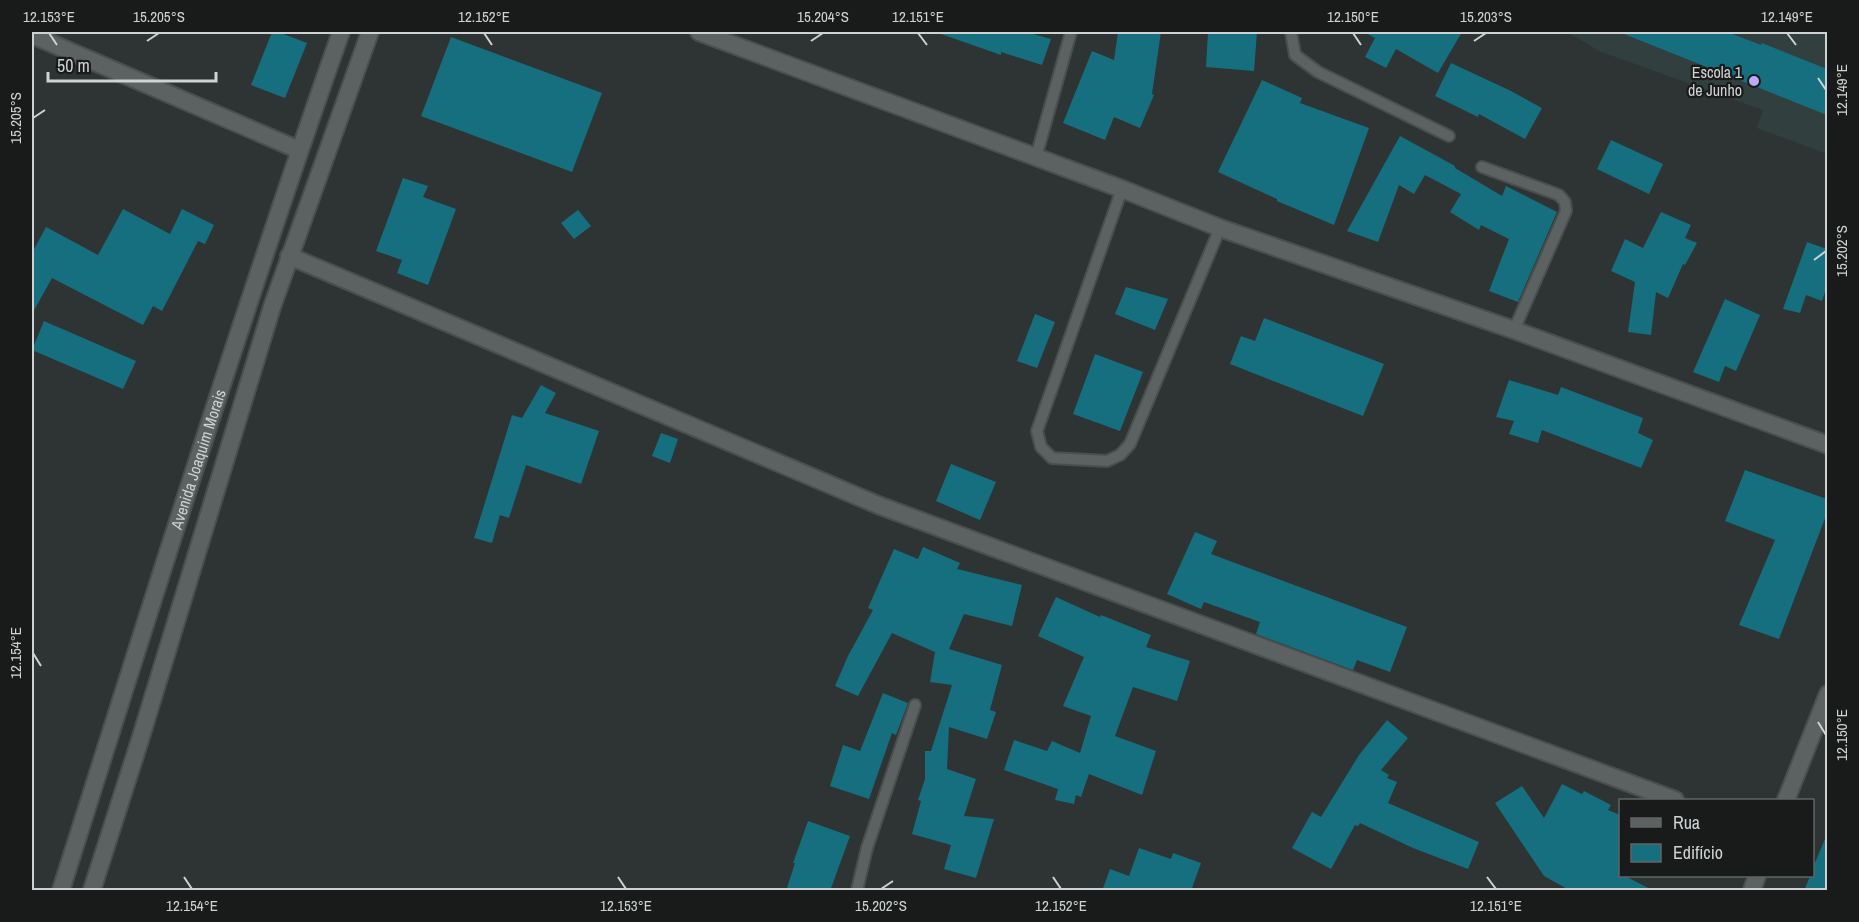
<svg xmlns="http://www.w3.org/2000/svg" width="1859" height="922" viewBox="0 0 1859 922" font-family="'Archivo Narrow',sans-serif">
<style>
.built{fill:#323f3f}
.building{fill:#156f7e}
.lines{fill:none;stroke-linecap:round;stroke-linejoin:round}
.service-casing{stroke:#4a4f4e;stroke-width:14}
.minor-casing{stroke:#4a4f4e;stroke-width:20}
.tertiary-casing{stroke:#4a4f4e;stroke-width:20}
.service{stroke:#5c6262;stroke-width:10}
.minor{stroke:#5c6262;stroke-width:16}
.tertiary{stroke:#5c6262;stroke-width:16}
.ticks{fill:none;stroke:#ced2d2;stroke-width:2}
.poi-dot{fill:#baaaf7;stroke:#191b1b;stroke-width:2}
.labels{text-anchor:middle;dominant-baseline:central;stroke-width:4.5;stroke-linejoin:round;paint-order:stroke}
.poi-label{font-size:16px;fill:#ced2d2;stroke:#191b1b;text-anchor:end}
.street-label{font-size:16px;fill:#ced2d2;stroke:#191b1b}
.neatline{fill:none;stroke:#ced2d2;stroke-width:2}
.ticks-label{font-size:15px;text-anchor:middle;fill:#ced2d2}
</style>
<rect width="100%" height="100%" fill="#2e3434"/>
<!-- built -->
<polygon class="built" points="1567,32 1827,32 1827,154 1757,128 1763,110 1599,51"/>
<!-- building -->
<g class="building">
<polygon points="272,32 278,32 307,43 285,98 251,85"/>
<polygon points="941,32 1026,32 1051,39 1042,65 1001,52 1001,55 941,34"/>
<polygon points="1118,32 1161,32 1152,94 1154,95 1140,128 1114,117 1105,140 1063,123 1092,51 1114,60"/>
<polygon points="1208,32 1257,32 1254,71 1206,67"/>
<polygon points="1364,32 1462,32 1438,73 1396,49 1386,68 1365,57 1375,38"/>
<polygon points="1619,32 1727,32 1761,45 1762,43 1827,69 1827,115"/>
<polygon points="451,37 602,93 572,172 421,116"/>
<polygon points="1451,63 1511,91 1542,108 1525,139 1479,114 1478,117 1435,96"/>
<polygon points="1262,80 1302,98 1300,103 1369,128 1334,225 1277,201 1277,199 1218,172"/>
<polygon points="1400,136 1455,166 1455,168 1502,196 1506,186 1557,212 1518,302 1489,291 1509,239 1481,225 1479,230 1450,212 1461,194 1425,175 1414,194 1399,185 1378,242 1347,231"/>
<polygon points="1611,140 1663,164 1649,194 1597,169"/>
<polygon points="403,178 428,186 423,197 456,209 428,285 397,273 402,260 376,251"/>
<polygon points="123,209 170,234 182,209 214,225 205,244 198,241 162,311 153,306 143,325 52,278 32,314 32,253 46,227 98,255"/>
<polygon points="578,210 591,226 574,239 561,223"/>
<polygon points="1661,212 1691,225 1685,238 1697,243 1685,265 1683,264 1668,298 1656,292 1651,335 1628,332 1635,282 1611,271 1625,239 1643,248"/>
<polygon points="1807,242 1827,249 1827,286 1822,301 1806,295 1800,313 1783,309"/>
<polygon points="1126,287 1168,299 1155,330 1115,314"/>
<polygon points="1725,299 1760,315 1736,371 1725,366 1719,382 1693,372"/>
<polygon points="1035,314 1055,322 1037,368 1017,361"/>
<polygon points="1264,318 1384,364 1363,416 1230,364 1241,336 1255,341"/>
<polygon points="44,321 136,361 123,389 32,350"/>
<polygon points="1095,354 1143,372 1120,431 1073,414"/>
<polygon points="1509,380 1558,395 1561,387 1643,418 1638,433 1653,440 1641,468 1542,430 1538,443 1509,434 1514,421 1496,417"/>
<polygon points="541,385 556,393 545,413 599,431 581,484 526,465 509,518 500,515 492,543 474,538 512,415 522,418"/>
<polygon points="661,433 678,439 670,463 652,456"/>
<polygon points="951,464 996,482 980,520 936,501"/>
<polygon points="1745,470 1827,499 1827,513 1779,639 1739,625 1775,540 1725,521"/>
<polygon points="1195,532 1217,541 1211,554 1407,627 1390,672 1357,660 1353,670 1256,634 1260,622 1204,602 1201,609 1167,594"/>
<polygon points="923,547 960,563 957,569 1022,585 1012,626 964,614 949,649 1002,665 990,710 996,712 987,739 949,727 947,769 976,779 964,816 994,819 976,878 944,869 951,845 912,834 921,801 918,800 925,779 925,751 931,751 952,685 930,682 935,652 892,633 858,696 835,686 848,656 873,610 868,608 894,549 918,559"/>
<polygon points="1056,597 1100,617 1101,615 1151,635 1146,647 1190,661 1177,701 1133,687 1115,736 1156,751 1142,795 1089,774 1081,797 1076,795 1074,804 1055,800 1058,789 1004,770 1014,740 1047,751 1052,741 1080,753 1091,716 1063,706 1084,657 1038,636"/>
<polygon points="883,693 908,703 896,735 892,733 869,799 830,786 843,745 860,751"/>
<polygon points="1387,720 1408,738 1381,770 1389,775 1387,778 1397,782 1388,803 1479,842 1468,869 1413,848 1360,823 1358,826 1355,825 1331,869 1292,848 1312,812 1321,817 1359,755"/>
<polygon points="1562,784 1582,794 1584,791 1611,805 1608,810 1620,815 1620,876 1625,876 1654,891 1571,891 1544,876 1495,803 1522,786 1544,818"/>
<polygon points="808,821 850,836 830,891 786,891 795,863 793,863"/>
<polygon points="1827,834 1827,891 1804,891 1810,876 1812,876 1812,870"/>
<polygon points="1139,848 1171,859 1173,853 1201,863 1191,891 1102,891 1110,869 1129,876"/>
</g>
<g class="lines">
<defs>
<g id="service">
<polyline points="1291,32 1295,55 1318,72 1449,136"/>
<polyline points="1036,157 1071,32"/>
<polyline points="1482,167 1559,195 1565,202 1566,211 1514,330"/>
<polyline points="1122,189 1037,431 1041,447 1052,458 1107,461 1120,455 1130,444 1220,228"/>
<polyline points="857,890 867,848 915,705"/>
</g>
<g id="minor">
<polyline points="699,32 1122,189 1220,228 1514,330 1828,445"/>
<polyline points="32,35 299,150"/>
<polyline points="289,256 878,505 1675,800"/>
<polyline points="1786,800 1828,694"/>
<polyline points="1752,890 1757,876"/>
</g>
<g id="tertiary">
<path id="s1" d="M 61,890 C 152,603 241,316 341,32"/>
<polyline points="92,890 140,740 272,307 370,32"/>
</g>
</defs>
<!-- service casing -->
<use href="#service" class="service-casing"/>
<!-- minor casing -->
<use href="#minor" class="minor-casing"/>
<!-- tertiary casing -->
<use href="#tertiary" class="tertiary-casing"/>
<!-- service -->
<use href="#service" class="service"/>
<!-- minor -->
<use href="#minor" class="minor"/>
<!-- tertiary -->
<use href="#tertiary" class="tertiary"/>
</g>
<!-- ticks -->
<path class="ticks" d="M 49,33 L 57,45M 484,33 L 492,45M 918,33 L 927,45M 1353,33 L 1361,45M 1787,33 L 1796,45M 147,41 L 159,33M 811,41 L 823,33M 1474,41 L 1486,33M 1818,78 L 1826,90M 33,118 L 45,110M 1814,260 L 1826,251M 33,653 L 41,666M 1818,722 L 1826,735M 184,877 L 192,889M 618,877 L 626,889M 1053,877 L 1061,889M 1487,877 L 1496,889M 881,889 L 893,881"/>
<!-- markers -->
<circle class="poi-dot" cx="1754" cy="81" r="6"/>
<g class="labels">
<!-- poi labels -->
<g class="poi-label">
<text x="1742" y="72">Escola 1<tspan x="1742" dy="18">de Junho</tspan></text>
</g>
<!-- street labels -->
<g class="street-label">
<text stroke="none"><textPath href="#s1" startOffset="452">Avenida Joaquim Morais</textPath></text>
</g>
</g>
<!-- border -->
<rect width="1859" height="922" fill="none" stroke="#191b1b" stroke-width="66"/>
<!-- legend -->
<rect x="1619" y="799" width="195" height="78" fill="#191b1b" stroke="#616464" stroke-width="1.5"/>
<rect x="1631" y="818" width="30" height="9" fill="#5c6262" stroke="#616464" stroke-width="1.5"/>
<text x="1673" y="829" font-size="18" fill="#ced2d2">Rua</text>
<rect x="1631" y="844" width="30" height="18" fill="#156f7e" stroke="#616464" stroke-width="1.5"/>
<text x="1673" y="859" font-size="18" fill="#ced2d2">Edifício</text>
<!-- scale -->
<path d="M48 72v9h168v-9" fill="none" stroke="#ced2d2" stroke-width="3"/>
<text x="57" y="72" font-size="18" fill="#ced2d2" stroke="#191b1b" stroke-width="4.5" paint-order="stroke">50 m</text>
<rect x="33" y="33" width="1793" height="856" class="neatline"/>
<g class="ticks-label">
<text x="49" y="22">12.153°E</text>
<text x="159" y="22">15.205°S</text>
<text x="484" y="22">12.152°E</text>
<text x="823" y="22">15.204°S</text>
<text x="918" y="22">12.151°E</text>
<text x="1353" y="22">12.150°E</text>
<text x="1486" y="22">15.203°S</text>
<text x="1787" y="22">12.149°E</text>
<text transform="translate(1842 90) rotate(-90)" y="5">12.149°E</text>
<text transform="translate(16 118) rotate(-90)" y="5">15.205°S</text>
<text transform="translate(1842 251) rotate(-90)" y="5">15.202°S</text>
<text transform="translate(16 653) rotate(-90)" y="5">12.154°E</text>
<text transform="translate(1842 735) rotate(-90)" y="5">12.150°E</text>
<text x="192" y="911">12.154°E</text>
<text x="626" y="911">12.153°E</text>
<text x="881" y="911">15.202°S</text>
<text x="1061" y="911">12.152°E</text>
<text x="1496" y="911">12.151°E</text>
</g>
</svg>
